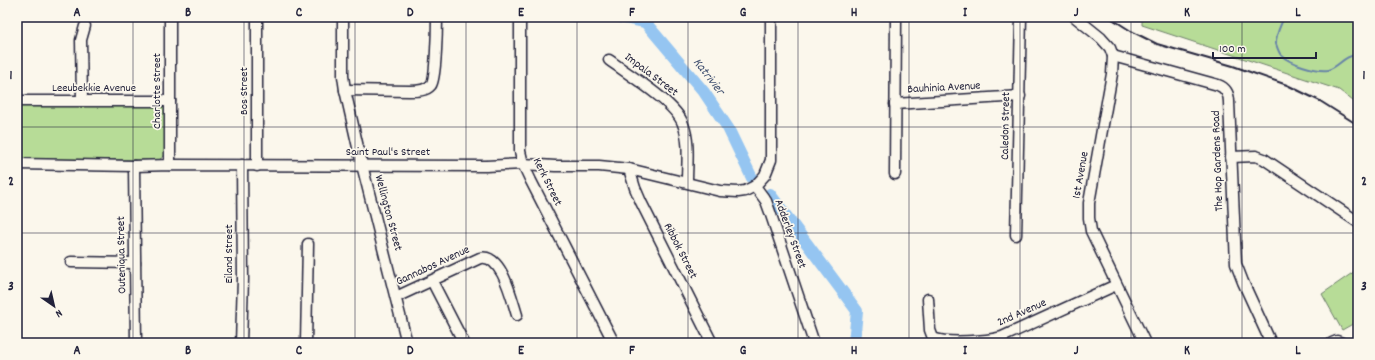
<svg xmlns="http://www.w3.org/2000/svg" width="1375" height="360" viewBox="0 0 1375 360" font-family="Dekko,sans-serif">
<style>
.green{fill:#b7dc97;stroke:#6c7f69}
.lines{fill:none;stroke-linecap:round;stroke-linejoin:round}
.stream{stroke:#6784a8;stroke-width:2}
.river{stroke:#95c5f1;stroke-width:12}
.minor-casing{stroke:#22223b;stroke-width:13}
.minor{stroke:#fbf7ec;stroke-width:10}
.rail{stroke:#22223b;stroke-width:2}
.grid{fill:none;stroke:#22223b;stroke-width:1;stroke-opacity:0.55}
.labels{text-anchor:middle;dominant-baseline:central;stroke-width:3.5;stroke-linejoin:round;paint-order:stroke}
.street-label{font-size:12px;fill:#22223b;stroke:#fbf7ec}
.water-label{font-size:13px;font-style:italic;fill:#445372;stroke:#fbf7ec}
.neatline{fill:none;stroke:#22223b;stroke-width:1.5}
.grid-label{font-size:13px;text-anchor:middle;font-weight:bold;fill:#22223b}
</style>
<rect width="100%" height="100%" fill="#fbf7ec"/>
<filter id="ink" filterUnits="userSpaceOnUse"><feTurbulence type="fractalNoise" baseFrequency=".025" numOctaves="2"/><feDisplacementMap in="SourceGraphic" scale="8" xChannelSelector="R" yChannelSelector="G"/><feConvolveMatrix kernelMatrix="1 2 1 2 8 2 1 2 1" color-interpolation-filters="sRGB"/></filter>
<g filter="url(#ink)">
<!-- green -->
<g class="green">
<polygon points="1131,17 1358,17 1358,105 1339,90 1142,25 1142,19"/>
<polygon points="17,103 163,104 166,107 165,155 159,160 17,159"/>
<polygon points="1358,269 1358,321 1342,330 1322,294"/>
</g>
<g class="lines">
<!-- stream -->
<path class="stream" d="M 1284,17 C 1281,25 1275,35 1276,44 C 1277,47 1279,53 1281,55 C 1289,63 1317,72 1328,70 C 1340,66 1344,55 1358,55"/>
<!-- river -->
<g class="river">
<polyline points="620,17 645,22 704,92 728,128 752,178"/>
<polyline points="770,194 857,311 854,343"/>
</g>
<defs>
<g id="minor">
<polyline points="170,17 170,165"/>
<polyline points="343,17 343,76 345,90 362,165 407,343"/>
<polyline points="520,17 520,151 523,164 531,181 614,343"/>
<polyline points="1075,17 1101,38 1110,48 1113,56 1112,74 1089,203 1089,218 1091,231 1145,343"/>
<path d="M 1113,56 L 1218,85 C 1226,88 1229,94 1229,102 L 1236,264 L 1243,282 L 1271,343"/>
<path d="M 609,60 C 628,74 676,103 683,124 C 690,142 687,163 687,182"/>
<path d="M 345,90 L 410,91 C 417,91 426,91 431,85 C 436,79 437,29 437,17"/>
<polyline points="17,101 170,101"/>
<polyline points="82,101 81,40 85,26"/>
<polyline points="895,104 1020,96"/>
<polyline points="1231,157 1256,156 1264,159 1358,222"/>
<polyline points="17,164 134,166 170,165 486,166 523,164 555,166 599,166 629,169 720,191 738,192 745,191 755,186 765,175 771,160 771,17"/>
<polyline points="134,166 136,343"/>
<polyline points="257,166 257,17"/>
<polyline points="629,169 635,188 641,202 712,343"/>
<polyline points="895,174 896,17"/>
<polyline points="755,186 766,201 770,212 814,343"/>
<polyline points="1016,235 1021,17"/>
<polyline points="71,262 135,263"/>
<polyline points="432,281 464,343"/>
<path d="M 396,297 L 480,258 C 502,253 512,300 517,315"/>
<path d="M 928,299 L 930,330 L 933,338 C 947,344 987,341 1002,337 L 1116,285"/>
<polyline points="241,343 243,279 242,165"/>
<polyline points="306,343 308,244"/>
<polyline points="1332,343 1337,341 1342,343"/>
</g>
</defs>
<!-- minor casing -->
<use href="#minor" class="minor-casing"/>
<!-- minor -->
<use href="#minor" class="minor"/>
<!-- rail -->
<polyline class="rail" points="1109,17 1131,31 1157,44 1233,66 1287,85 1320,101 1358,125"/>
</g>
</g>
<!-- grid -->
<path class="grid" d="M 133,17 L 133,343M 244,17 L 244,343M 355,17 L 355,343M 466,17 L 466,343M 577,17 L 577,343M 688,17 L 688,343M 798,17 L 798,343M 909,17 L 909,343M 1020,17 L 1020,343M 1131,17 L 1131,343M 1242,17 L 1242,343M 17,127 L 1358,127M 17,233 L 1358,233"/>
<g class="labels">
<!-- street labels -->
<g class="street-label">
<text transform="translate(651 75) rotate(37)">Impala Street</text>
<text x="94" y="88">Leeubekkie Avenue</text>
<text transform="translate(944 88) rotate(-3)">Bauhinia Avenue</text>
<text transform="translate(157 91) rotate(-90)">Charlotte Street</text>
<text transform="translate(244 91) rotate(-90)">Bos Street</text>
<text transform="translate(1006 126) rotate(-89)">Caledon Street</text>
<text x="388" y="152">Saint Paul's Street</text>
<text transform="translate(1218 161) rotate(-92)">The Hop Gardens Road</text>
<text transform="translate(1081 175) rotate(-80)">1st Avenue</text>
<text transform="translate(547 182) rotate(64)">Kerk Street</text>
<text transform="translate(388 213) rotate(75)">Wellington Street</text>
<text transform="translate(790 234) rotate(70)">Adderley Street</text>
<text transform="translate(680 251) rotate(63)">Ribbok Street</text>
<text transform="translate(229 254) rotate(-90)">Eiland Street</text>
<text transform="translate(122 255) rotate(-91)">Outeniqua Street</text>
<text transform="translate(433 266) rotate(-25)">Gannabos Avenue</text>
<text transform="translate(1022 313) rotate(-24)">2nd Avenue</text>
</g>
<!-- water labels -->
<g class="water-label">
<text transform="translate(708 77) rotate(52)">Katrivier</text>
</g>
</g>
<!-- margin -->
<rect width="1375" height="360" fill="none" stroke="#fbf7ec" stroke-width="44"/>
<!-- north arrow -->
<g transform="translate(54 306) rotate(146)" stroke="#fbf7ec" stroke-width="3" paint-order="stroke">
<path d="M0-3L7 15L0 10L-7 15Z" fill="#22223b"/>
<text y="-6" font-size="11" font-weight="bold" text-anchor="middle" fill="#22223b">N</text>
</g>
<!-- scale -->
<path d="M1213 52v6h103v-6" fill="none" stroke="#22223b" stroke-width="2"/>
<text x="1219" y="52" font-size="12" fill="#22223b" stroke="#fbf7ec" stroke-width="3" paint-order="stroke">100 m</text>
<rect x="22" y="22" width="1331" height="316" class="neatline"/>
<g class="grid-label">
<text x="77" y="16">A</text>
<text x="188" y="16">B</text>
<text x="299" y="16">C</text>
<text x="410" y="16">D</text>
<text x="521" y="16">E</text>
<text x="632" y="16">F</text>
<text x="743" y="16">G</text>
<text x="854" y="16">H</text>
<text x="965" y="16">I</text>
<text x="1076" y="16">J</text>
<text x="1187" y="16">K</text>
<text x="1298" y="16">L</text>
<text x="11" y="79">1</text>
<text x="1364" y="79">1</text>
<text x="11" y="185">2</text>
<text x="1364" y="185">2</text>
<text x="11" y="290">3</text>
<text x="1364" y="290">3</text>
<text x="77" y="354">A</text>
<text x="188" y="354">B</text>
<text x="299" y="354">C</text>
<text x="410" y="354">D</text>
<text x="521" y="354">E</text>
<text x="632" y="354">F</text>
<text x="743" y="354">G</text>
<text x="854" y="354">H</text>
<text x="965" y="354">I</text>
<text x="1076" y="354">J</text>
<text x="1187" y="354">K</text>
<text x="1298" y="354">L</text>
</g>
</svg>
